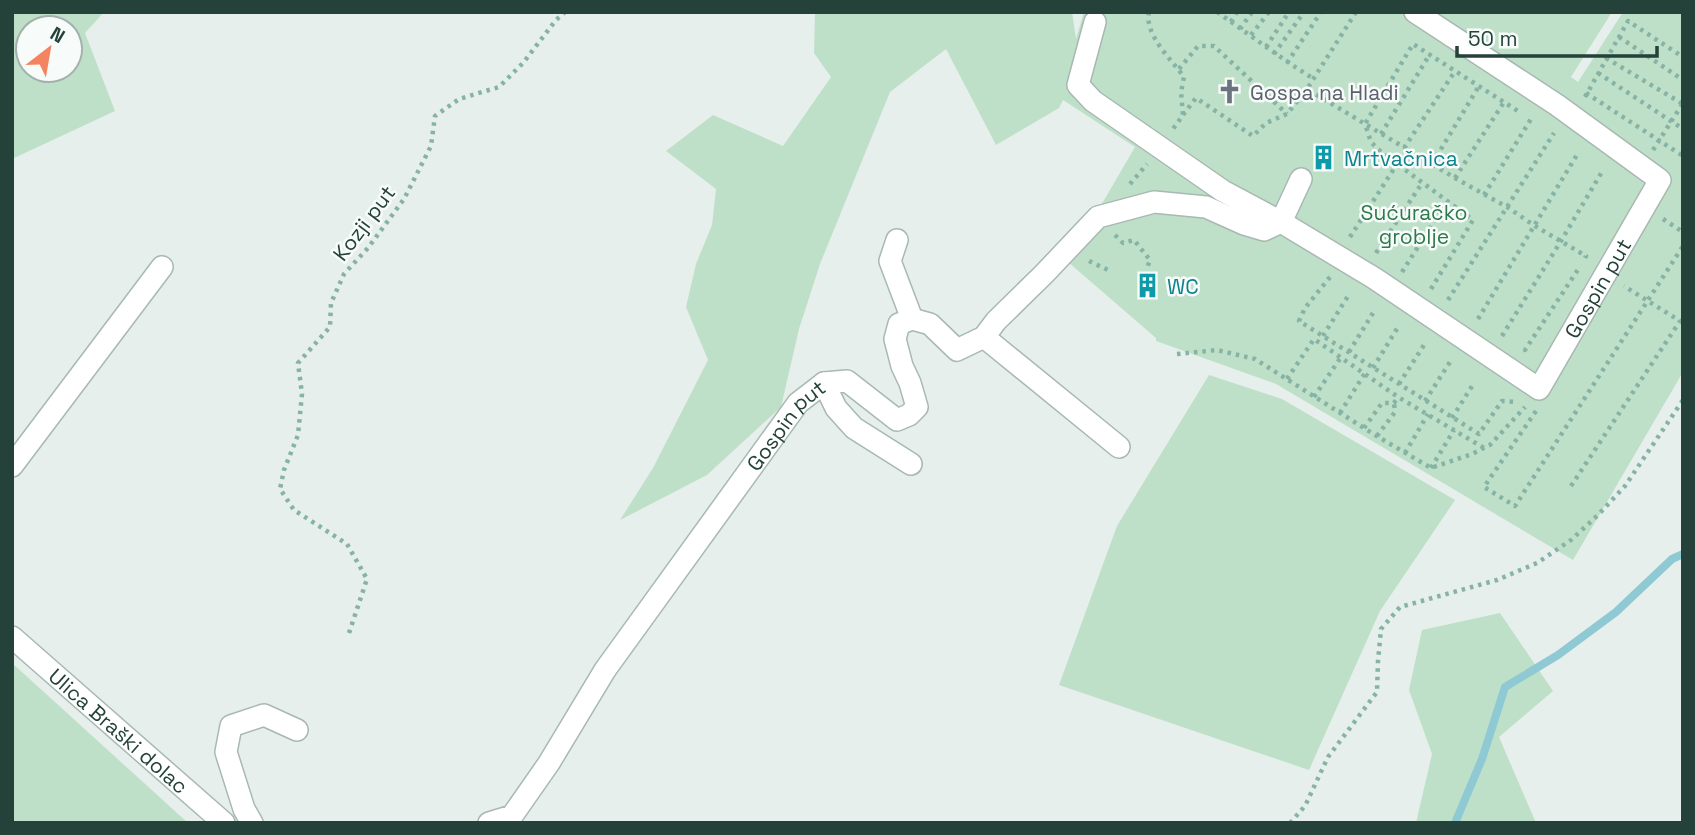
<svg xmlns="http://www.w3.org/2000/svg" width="1695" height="835" viewBox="0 0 1695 835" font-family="'Space Grotesk',sans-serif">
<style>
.green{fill:#bfe0c8;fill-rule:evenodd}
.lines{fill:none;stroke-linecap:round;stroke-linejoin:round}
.stream{stroke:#8ec9d4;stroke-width:8}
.minor-casing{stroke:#a8b8b2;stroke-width:24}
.path{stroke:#86b3a5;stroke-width:4.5;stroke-dasharray:3.5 5;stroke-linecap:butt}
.minor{stroke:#fff;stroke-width:21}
.labels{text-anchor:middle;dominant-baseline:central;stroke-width:5;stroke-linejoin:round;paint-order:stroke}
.worship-label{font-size:21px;fill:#5b616d;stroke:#f7fbf9;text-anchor:start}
.culture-label{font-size:21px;fill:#0d838f;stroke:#f7fbf9;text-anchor:start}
.park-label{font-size:21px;fill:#2d7a4b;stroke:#f7fbf9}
.street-label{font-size:21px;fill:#24423a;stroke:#f7fbf9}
</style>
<rect width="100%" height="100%" fill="#e6efeb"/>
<!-- green -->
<g class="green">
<path d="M 12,12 L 104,12 L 85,33 L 115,111 L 12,159 ZM 70,28 L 70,70 L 28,70 L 28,28 Z"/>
<polygon points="815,12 1072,12 1076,39 1084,12 1612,12 1571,77 1578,82 1623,12 1683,12 1683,372 1573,560 1276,384 1156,341 1156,338 1068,262 1135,147 1063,100 1059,108 996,145 946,49 890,92 820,264 799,329 781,407 707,475 620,520 653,468 708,360 686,307 696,264 712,225 716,189 666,151 713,115 783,146 831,77 814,53"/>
<polygon points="1209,375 1282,399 1455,500 1380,611 1309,770 1059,685 1117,526"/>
<polygon points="1500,613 1553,691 1499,737 1536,823 1416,823 1432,754 1409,690 1422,630"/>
<polygon points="12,663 188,823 12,823"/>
</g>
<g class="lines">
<!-- stream -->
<polyline class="stream" points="1455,823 1482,759 1505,687 1558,655 1616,612 1672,559 1683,554"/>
<defs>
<g id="minor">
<path id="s1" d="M 1095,22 L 1078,85 L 1093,101 L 1223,191 L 1281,222 L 1374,278 L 1539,389 L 1660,180 L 1557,105 L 1415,12"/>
<polyline points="1281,222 1301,179"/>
<polyline points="897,240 890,261 912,319"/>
<polyline points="984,337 1119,447"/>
<polyline points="824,383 836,408 854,428 911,464"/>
<polyline points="12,466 162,267"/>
<path id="s2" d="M 12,637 L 224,823"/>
<polyline points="252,823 244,809 226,752 231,726 264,715 297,730"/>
<path id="s3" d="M 489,823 L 512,816 L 549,763 L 605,670 L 798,403 L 824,383 L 847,381 L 897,420 L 909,415 L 917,407 L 910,383 L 902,366 L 895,339 L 899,324 L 912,319 L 930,324 L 957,350 L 984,337 L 996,321 L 1044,274 L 1098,217 L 1154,202 L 1206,207 L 1244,224 L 1264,230 L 1281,222"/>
</g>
</defs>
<!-- minor casing -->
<use href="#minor" class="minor-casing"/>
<!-- path -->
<g class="path">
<path d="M 1149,12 C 1144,35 1172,60 1184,77 L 1181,92 L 1183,115 L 1173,129"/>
<path d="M 1217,12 C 1249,34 1280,58 1314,79"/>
<polyline points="1356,12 1307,89 1455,178 1507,207 1535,226 1586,256 1585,258"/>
<polyline points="1231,22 1237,12"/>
<polyline points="1240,29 1252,12"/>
<polyline points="1251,35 1269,12"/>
<polyline points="1619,37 1683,80"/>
<polyline points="1266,47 1289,12"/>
<polyline points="1274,54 1304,12"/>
<polyline points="1606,58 1683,104"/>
<polyline points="1287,63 1321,12"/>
<polyline points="1179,69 1198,46 1214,46 1287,114"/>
<polyline points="1598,73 1683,129"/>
<polyline points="1586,93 1683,156"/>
<polyline points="1585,97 1628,21 1683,57"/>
<polyline points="1183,115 1196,98 1253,136 1266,123 1287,114 1307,89"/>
<polyline points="1381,134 1430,54"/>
<polyline points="1404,148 1455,71"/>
<polyline points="1653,150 1683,103"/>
<polyline points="1432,164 1479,86"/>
<polyline points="1455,178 1504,102"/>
<polyline points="1130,184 1147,164"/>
<polyline points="1484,195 1531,119"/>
<polyline points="1663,219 1683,232"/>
<polyline points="1115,235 1123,243 1134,240 1150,260 1147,268"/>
<polyline points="1350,237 1397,164"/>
<polyline points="1376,253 1422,183"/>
<polyline points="1089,261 1110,271"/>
<polyline points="1402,272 1447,201"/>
<polyline points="1330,277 1305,308 1299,321 1479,434 1502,401 1516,402"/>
<polyline points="1431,289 1473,220 1381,152 1371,142 1365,124 1413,44 1521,113"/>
<polyline points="1448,300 1554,133"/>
<polyline points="1478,319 1578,153"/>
<polyline points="1323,336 1348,296"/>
<polyline points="1502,336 1561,241 1603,170"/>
<polyline points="1524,349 1525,350 1579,268"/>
<polyline points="1349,352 1373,313"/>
<polyline points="1177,354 1217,350 1255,359 1375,435 1431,468 1472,454 1490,445 1525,407"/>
<polyline points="1373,368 1398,327"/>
<polyline points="1287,379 1314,339 1398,397 1484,448"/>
<polyline points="1399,384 1424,345"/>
<polyline points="1314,397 1341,357"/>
<polyline points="1425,401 1450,362"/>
<polyline points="1536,411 1484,487 1515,506 1683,246"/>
<polyline points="1340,413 1365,373"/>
<polyline points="1452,418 1474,383"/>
<polyline points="1364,428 1382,403 1394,403 1398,397"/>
<polyline points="1377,436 1395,412 1394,403"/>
<polyline points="1405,453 1428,414"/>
<polyline points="1431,468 1454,430"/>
<polyline points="1571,486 1680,321 1624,286"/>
<polyline points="349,633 367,579 347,544 294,510 280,489 284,470 298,435 302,394 298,363 330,327 331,303 344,274 368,248 404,199 431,146 435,116 459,99 499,87 523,63 556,20 565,12"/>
<polyline points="1290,823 1305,806 1328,757 1377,692 1378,661 1381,629 1400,607 1497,580 1537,563 1571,540 1598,515 1625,486 1683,400"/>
</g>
<!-- minor -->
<use href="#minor" class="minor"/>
</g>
<!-- icons -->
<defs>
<symbol id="church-bare" viewBox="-9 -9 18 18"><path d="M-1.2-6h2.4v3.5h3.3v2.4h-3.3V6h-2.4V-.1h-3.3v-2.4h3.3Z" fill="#6b7280" stroke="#f7fbf9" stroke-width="2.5" paint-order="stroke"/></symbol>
<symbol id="building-bare" viewBox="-9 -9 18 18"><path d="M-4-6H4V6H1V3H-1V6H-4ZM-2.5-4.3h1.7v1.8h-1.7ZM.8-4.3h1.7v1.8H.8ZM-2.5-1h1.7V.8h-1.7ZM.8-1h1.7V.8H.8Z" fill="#0f9aa8" stroke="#f7fbf9" stroke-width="2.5" paint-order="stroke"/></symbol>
</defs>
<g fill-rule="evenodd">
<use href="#church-bare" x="1212" y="74" width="35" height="35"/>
<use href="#building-bare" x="1306" y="140" width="35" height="35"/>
<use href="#building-bare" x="1130" y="268" width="35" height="35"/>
</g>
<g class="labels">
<!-- worship labels -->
<g class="worship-label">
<text x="1250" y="92">Gospa na Hladi</text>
</g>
<!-- culture labels -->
<g class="culture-label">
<text x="1344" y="158">Mrtvačnica</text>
<text x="1167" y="286">WC</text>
</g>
<!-- park labels -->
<g class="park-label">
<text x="1414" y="212">Sućuračko<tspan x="1414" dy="24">groblje</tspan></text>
</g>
<!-- street labels -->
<g class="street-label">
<text transform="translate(364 223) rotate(-53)">Kozji put</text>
<text stroke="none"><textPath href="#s1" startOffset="735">Gospin put</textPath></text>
<text stroke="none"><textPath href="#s3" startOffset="502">Gospin put</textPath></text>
<text stroke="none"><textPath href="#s2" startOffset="142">Ulica Braški dolac</textPath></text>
</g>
</g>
<!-- border -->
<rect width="1695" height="835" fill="none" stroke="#24423a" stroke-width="28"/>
<!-- north arrow -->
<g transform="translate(49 49) rotate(31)"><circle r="33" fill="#f7fbf9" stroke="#a3b1ad" stroke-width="2"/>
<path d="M0-5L12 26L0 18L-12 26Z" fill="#f4845f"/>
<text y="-10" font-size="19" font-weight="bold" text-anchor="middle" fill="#24423a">N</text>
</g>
<!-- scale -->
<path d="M1457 46v10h200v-10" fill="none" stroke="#24423a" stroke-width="3.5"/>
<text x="1468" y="46" font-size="21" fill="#24423a" stroke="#f7fbf9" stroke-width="5" paint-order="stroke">50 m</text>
</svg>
